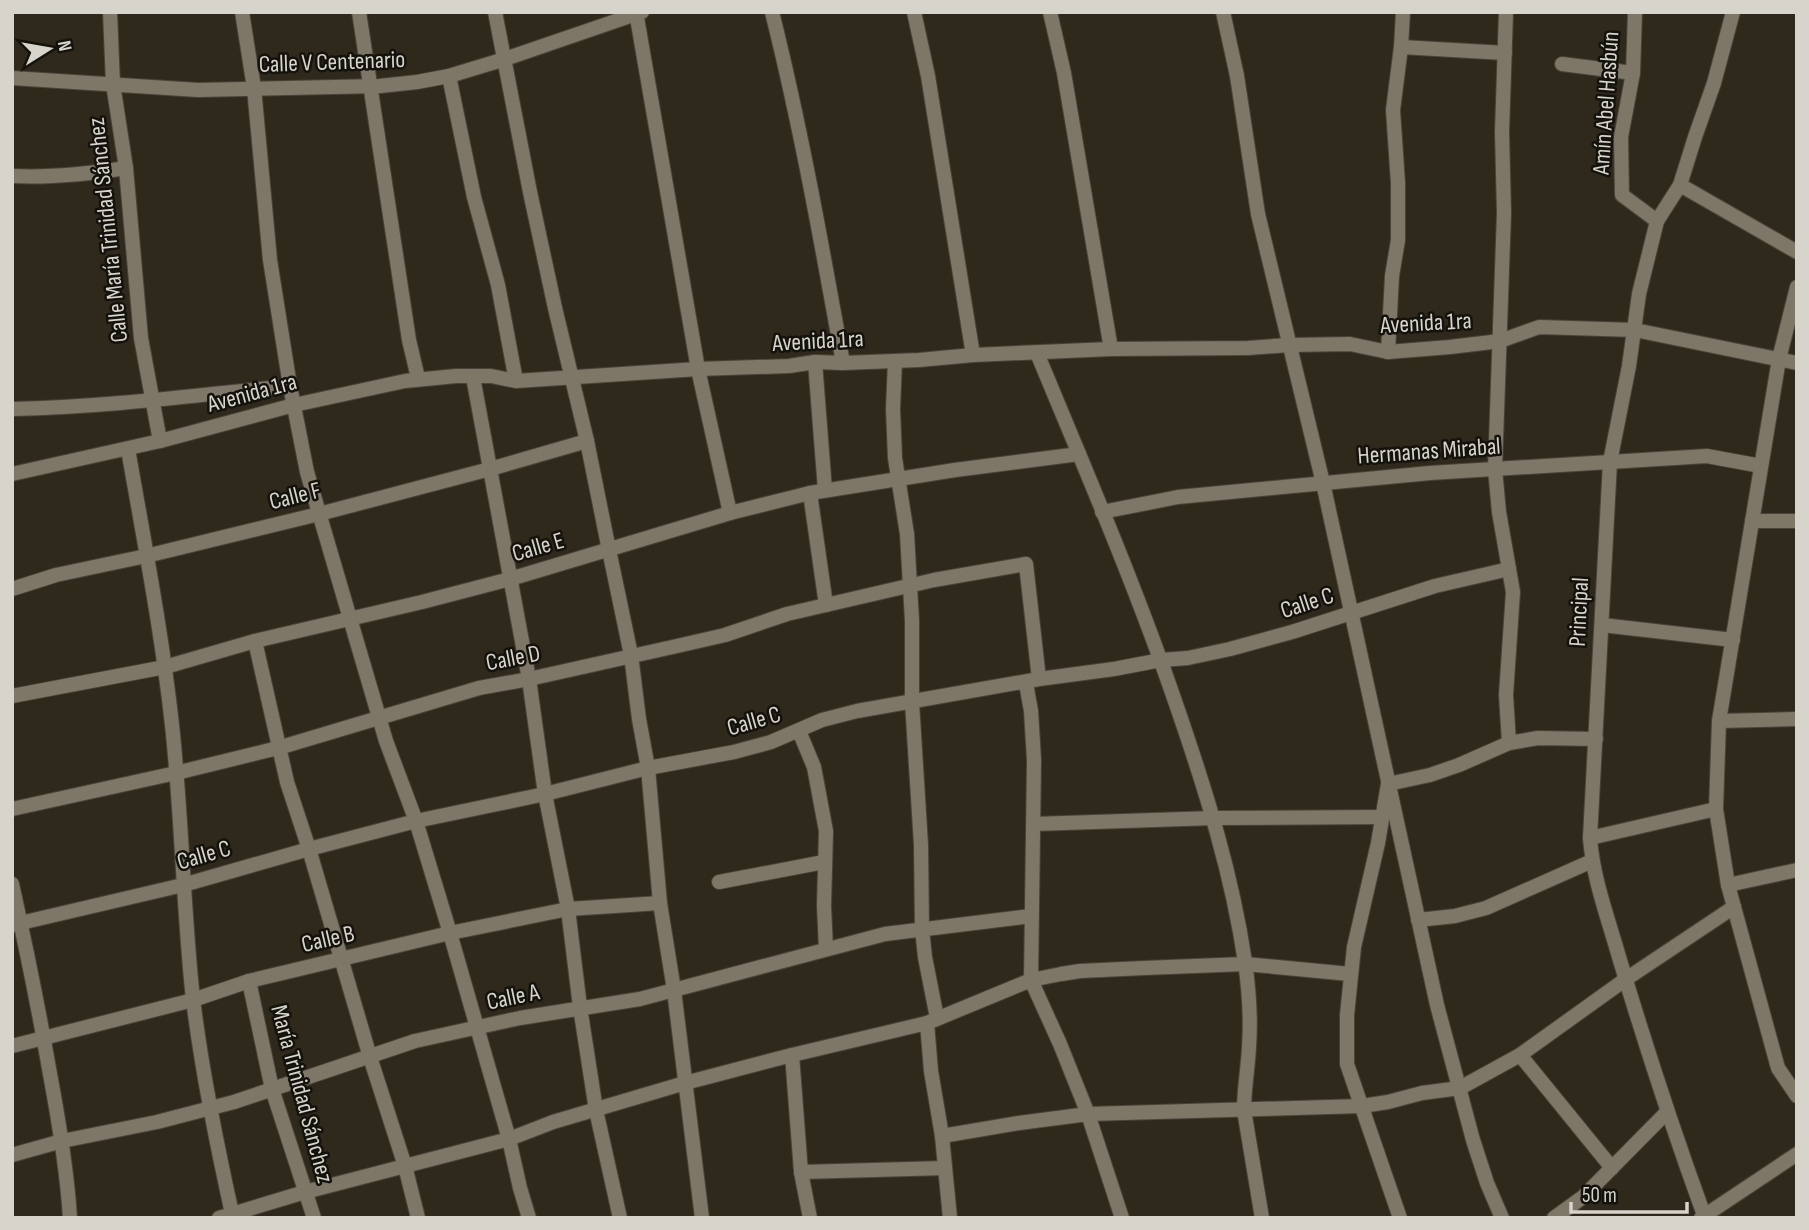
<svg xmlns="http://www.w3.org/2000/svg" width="1809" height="1230" viewBox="0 0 1809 1230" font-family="'Sofia Sans Condensed',sans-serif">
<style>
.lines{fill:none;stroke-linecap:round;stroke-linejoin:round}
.minor-casing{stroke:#494439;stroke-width:16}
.minor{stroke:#7e7768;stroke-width:14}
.labels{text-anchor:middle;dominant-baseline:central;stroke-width:5;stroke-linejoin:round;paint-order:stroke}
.street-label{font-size:24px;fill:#d7d4cc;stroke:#14120c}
</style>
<rect width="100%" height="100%" fill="#2f291c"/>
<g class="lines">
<defs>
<g id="minor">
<polyline points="110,12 113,84 126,168 141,338 160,441"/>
<polyline points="242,12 254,88 270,260 290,386 307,472 386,741 416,821 450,933 509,1139 520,1188 529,1218"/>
<polyline points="359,12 409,340 418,378"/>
<polyline points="495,12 530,192 555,308 587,441 609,550 631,655 639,719 648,768 660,903 674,990 702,1218"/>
<polyline points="636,12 698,369 730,513"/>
<path d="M 772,12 C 801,128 822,246 843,363"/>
<polyline points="914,12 928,76 973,355"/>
<polyline points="1050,12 1064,73 1111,349"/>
<polyline points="1223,12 1237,76 1258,214 1323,483 1437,1005 1473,1140 1487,1183 1502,1218"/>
<polyline points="1506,12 1502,132 1504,213 1495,469 1499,512 1513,592 1506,695 1509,743"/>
<polyline points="1635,12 1633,73 1621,137 1622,195 1657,221"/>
<polyline points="1401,47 1505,53"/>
<polyline points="1562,64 1633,73"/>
<polyline points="449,76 474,197 498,285 516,381"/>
<polyline points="12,78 198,90 380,86 417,82 449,76 505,59 642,12"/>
<path d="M 12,176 C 51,178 88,174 126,168"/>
<polyline points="1680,185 1797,252"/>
<polyline points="1797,287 1779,359 1719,721 1716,809 1728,885 1778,1068 1797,1096"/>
<polyline points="1388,352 1392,276 1398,240 1398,183 1393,110 1401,47 1403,12"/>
<path d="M 1037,353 C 1086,471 1136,587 1177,707 C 1206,791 1232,874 1245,962 C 1249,990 1251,1019 1249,1047 C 1248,1068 1244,1089 1244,1110 L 1262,1218"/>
<polyline points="895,361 893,409 895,458 907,534 912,621 912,702 921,845 922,929 925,957 937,1018"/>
<polyline points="815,362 825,490"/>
<polyline points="473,377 529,679 545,794 568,909 580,1007 596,1110 620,1218"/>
<path d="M 12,409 C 105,407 198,395 290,386"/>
<path d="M 128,449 C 144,541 162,633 172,725 C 182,816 183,908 193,999 C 202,1073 217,1146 233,1218"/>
<polyline points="12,474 160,441 294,405 405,381 456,376 491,376 516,381 698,369 789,366 815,362 843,363 919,360 973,355 1111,349 1248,348 1289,345 1350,344 1388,352 1450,347 1500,341 1539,327 1635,330 1797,363"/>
<polyline points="810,493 826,605"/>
<polyline points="1102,512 1178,497 1430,473 1707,456 1761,466"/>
<polyline points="1752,521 1797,521"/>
<polyline points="12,589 56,575 146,556 319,514 490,469 587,441"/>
<polyline points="1602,625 1733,640"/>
<polyline points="255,641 287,782 309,849 370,1057 405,1166 418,1218"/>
<polyline points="1026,683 1031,711 1034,760 1031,980 1060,1044 1088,1114 1122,1218"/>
<polyline points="12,696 165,667 255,641 422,602 510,579 730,513 810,493 955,470 1079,454"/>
<polyline points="1719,721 1797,719"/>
<polyline points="799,731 814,767 826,831 824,906 826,949"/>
<polyline points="12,809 176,773 278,748 479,688 529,679 677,646 725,635 787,614 934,580 1026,564 1039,679"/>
<polyline points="1034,824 1214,818 1381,817"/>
<polyline points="1590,838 1716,809"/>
<polyline points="719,882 824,862"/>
<path d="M 12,884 C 26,947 39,1011 50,1074 C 59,1122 67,1169 70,1218"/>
<polyline points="1728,885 1797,870"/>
<polyline points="1418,920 1455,916 1486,908 1592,861"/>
<polyline points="12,925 183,885 309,849 416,821 545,794 648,768 734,752 771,742 822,720 857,711 1039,679 1114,669 1161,660 1188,658 1230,649 1292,632 1435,586 1509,569"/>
<polyline points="249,981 272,1089 314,1218"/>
<polyline points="927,1023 931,1071 942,1136 950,1218"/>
<polyline points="12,1046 193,1000 249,981 450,933 568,909 660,903"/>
<polyline points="792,1055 801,1172 810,1218"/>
<polyline points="1520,1055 1612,1168"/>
<polyline points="942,1136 1019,1123 1088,1114 1362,1106 1388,1102 1422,1093 1460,1088 1520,1055 1626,979 1734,907"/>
<polyline points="12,1155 62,1141 157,1122 234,1102 415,1041 520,1018 640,999 885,934 1031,916"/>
<polyline points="801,1172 945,1168"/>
<path d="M 1704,1215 C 1673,1130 1645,1044 1619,957 C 1608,918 1593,879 1590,838 L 1610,462 L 1629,366 L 1639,294 L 1657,221 L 1680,185 L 1695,137 L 1714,83 L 1733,12"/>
<polyline points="219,1218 305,1192 509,1139 553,1122 685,1083 792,1055 927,1023 1031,980 1061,974 1080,971 1144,968 1245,964 1350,974"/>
<polyline points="1400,1218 1347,1064 1347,1015 1354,947 1378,843 1388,784 1430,775 1459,765 1509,743 1538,738 1596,739"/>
<polyline points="1554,1218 1583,1197 1667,1112"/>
<polyline points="1701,1218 1797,1154"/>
</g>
</defs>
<!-- minor casing -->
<use href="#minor" class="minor-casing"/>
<!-- minor -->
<use href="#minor" class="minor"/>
</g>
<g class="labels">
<!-- street labels -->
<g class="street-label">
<text transform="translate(332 62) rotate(-2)">Calle V Centenario</text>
<text transform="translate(1606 103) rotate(-86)">Amín Abel Hasbún</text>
<text transform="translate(108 230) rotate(-96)">Calle María Trinidad Sánchez</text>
<text transform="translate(1426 323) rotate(-3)">Avenida 1ra</text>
<text transform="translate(818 341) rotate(-3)">Avenida 1ra</text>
<text transform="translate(252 393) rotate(-15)">Avenida 1ra</text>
<text transform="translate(1429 451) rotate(-4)">Hermanas Mirabal</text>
<text transform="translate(295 496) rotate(-14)">Calle F</text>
<text transform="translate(538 547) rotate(-16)">Calle E</text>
<text transform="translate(1307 603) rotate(-18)">Calle C</text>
<text transform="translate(1579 612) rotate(-87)">Principal</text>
<text transform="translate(513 658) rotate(-11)">Calle D</text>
<text transform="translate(754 721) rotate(-16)">Calle C</text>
<text transform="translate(204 855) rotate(-16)">Calle C</text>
<text transform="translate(328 939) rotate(-13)">Calle B</text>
<text transform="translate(513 997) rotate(-12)">Calle A</text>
<text transform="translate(302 1094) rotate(75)">María Trinidad Sánchez</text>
</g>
</g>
<!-- border -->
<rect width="1809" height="1230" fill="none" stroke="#d7d4cc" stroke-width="28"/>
<!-- north arrow -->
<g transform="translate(49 49) rotate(79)" stroke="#14120c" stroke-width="5" paint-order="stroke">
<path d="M0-5L12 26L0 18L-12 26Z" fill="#d7d4cc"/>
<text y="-10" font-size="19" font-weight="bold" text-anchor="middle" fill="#d7d4cc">N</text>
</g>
<!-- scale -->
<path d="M1571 1202v10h116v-10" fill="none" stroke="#d7d4cc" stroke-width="3.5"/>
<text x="1582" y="1202" font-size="21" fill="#d7d4cc" stroke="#14120c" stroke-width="5" paint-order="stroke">50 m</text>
</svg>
